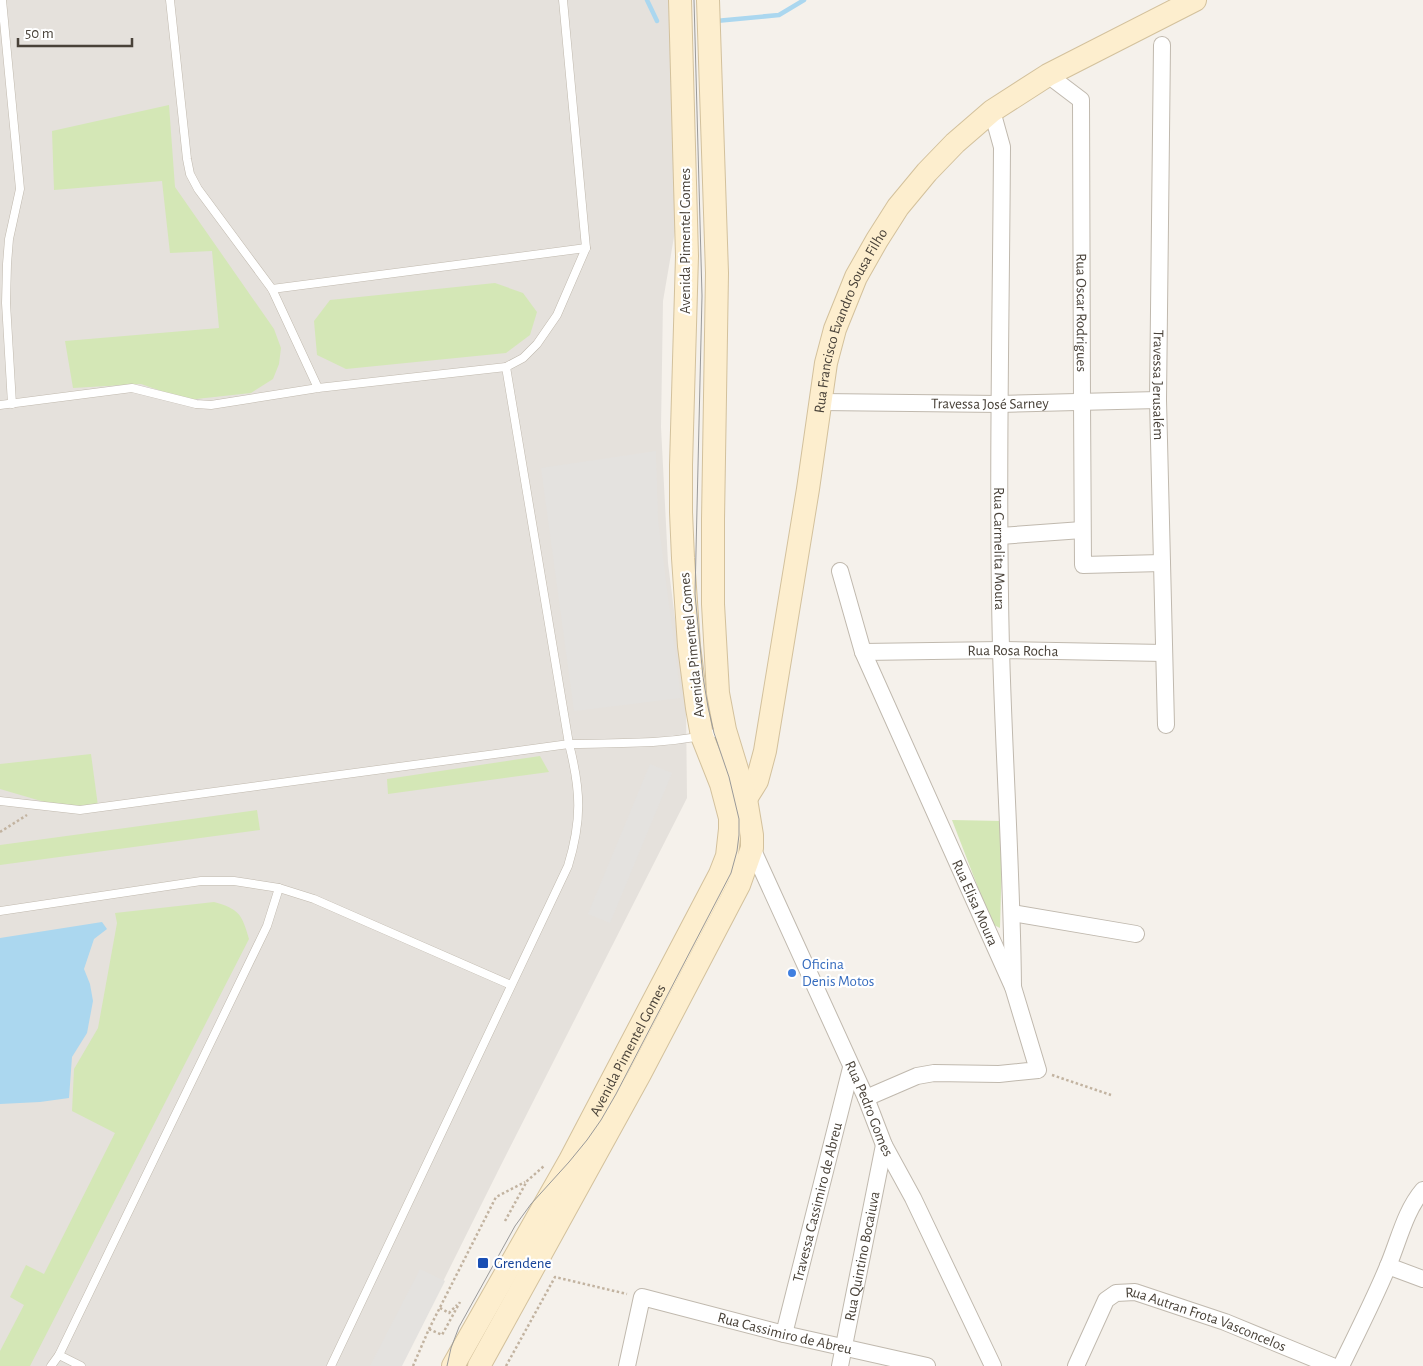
<svg xmlns="http://www.w3.org/2000/svg" width="1423" height="1366" viewBox="0 0 1423 1366" font-family="'Alegreya Sans',sans-serif">
<style>
.industrial{fill:#e5e1dc}
.green{fill:#d4e7b6}
.parking{fill:#e4e2df}
.water{fill:#abd7ef}
.lines{fill:none;stroke-linecap:round;stroke-linejoin:round}
.stream{stroke:#abd7ef;stroke-width:4.5}
.lane-casing{stroke:#c0b9ae;stroke-width:9}
.street-casing{stroke:#c0b9ae;stroke-width:18}
.secondary-casing{stroke:#d3c19c;stroke-width:24}
.path{stroke:#c2b3a0;stroke-width:2.5;stroke-dasharray:2.5 2.5;stroke-linecap:butt}
.lane{stroke:#fff;stroke-width:8}
.street{stroke:#fff;stroke-width:16}
.secondary{stroke:#fdeece;stroke-width:22}
.tram{stroke:#999;stroke-width:1}
.shop-dot{fill:#3f7fe0;stroke:#fff;stroke-width:2}
.transit-dot{fill:#1a4fb4;stroke:#fff;stroke-width:2}
.labels{text-anchor:middle;dominant-baseline:central;stroke-width:4.5;stroke-linejoin:round;paint-order:stroke}
.street-label{font-size:15px;fill:#494239;stroke:#fff}
.shop-label{font-size:15px;fill:#366cbe;stroke:#fff;text-anchor:start}
.transit-label{font-size:15px;fill:#164399;stroke:#fff;text-anchor:start}
</style>
<rect width="100%" height="100%" fill="#f5f1eb"/>
<!-- industrial -->
<polygon class="industrial" points="0,0 669,0 675,231 663,301 661,427 668,563 686,706 687,798 498,1171 401,1366 0,1366"/>
<!-- green -->
<g class="green">
<polygon points="169,105 175,187 274,329 281,348 279,364 273,379 251,393 187,400 141,384 73,388 65,341 219,328 212,251 170,253 162,181 54,190 52,131"/>
<polygon points="495,283 523,293 537,312 530,335 506,353 346,369 317,355 314,321 330,300"/>
<polygon points="91,754 98,806 65,808 0,789 0,764"/>
<polygon points="540,756 549,772 388,794 387,779"/>
<polygon points="257,810 260,830 0,865 0,845"/>
<polygon points="952,820 1003,821 1000,928 992,924"/>
<path d="M 214,902 C 239,909 242,914 249,939 L 30,1366 L 0,1366 L 0,1351 L 24,1305 L 10,1297 L 26,1265 L 44,1274 L 115,1133 L 72,1111 L 74,1069 L 98,1028 L 117,923 L 115,913 Z"/>
</g>
<!-- parking -->
<g class="parking">
<polygon points="656,451 658,519 681,698 574,711 541,468"/>
<polygon points="650,764 672,773 610,923 588,914"/>
<polygon points="420,1269 445,1281 402,1366 370,1366"/>
</g>
<!-- water -->
<polygon class="water" points="102,922 107,929 94,939 84,969 90,984 93,1001 87,1033 72,1057 69,1098 40,1102 0,1104 0,938"/>
<g class="lines">
<!-- stream -->
<g class="stream">
<polyline points="647,0 657,21"/>
<polyline points="716,21 779,15 804,0"/>
</g>
<defs>
<g id="lane">
<polyline points="2,0 20,189 9,239 7,264 6,303 12,404"/>
<polyline points="170,0 187,159 190,174 198,189 272,289 318,388"/>
<polyline points="272,289 586,248"/>
<polyline points="0,405 132,388 196,404 211,405 318,388 506,367 523,358 537,344 557,315 586,248 563,0"/>
<polyline points="0,801 80,810 569,744 506,367"/>
<polyline points="0,911 201,881 234,881 279,888 314,899 511,985"/>
<polyline points="59,1355 81,1366"/>
<polyline points="51,1366 59,1355 267,926 279,888"/>
<path d="M 331,1366 L 568,866 C 582,820 581,791 569,744 C 620,743 673,745 723,731"/>
</g>
<g id="street">
<path id="s1" d="M 1162,45 L 1158,400 L 1166,725"/>
<path id="s2" d="M 1048,75 L 1081,100 L 1082,402 L 1083,565 L 1162,563"/>
<path id="s3" d="M 992,111 L 1002,147 C 1001,314 997,482 1001,649 C 1004,762 1012,874 1013,987"/>
<path id="s4" d="M 821,402 L 1000,404 L 1158,400"/>
<polyline points="1000,536 1082,530"/>
<path id="s5" d="M 840,571 L 863,652 L 1013,987 L 1038,1070 L 999,1074 L 934,1073 L 917,1076 L 866,1098"/>
<path id="s6" d="M 863,652 L 1001,650 L 1164,653"/>
<path id="s7" d="M 749,845 L 752,848 L 866,1098 L 884,1145 L 913,1198 L 993,1366"/>
<polyline points="1013,913 1136,934"/>
<polyline points="1388,1266 1423,1279"/>
<path id="s8" d="M 784,1334 L 851,1068"/>
<path id="s9" d="M 627,1366 L 642,1297 L 784,1334 L 927,1366"/>
<path id="s10" d="M 840,1366 L 884,1145"/>
<path id="s11" d="M 1076,1366 L 1106,1300 L 1116,1293 L 1135,1292 L 1225,1322 L 1332,1366"/>
<path d="M 1341,1366 C 1357,1333 1374,1300 1388,1266 C 1399,1240 1405,1211 1423,1190"/>
</g>
<g id="secondary">
<path id="s12" d="M 742,805 L 757,781 L 765,751 L 808,489 L 826,363 L 835,329 L 856,277 L 877,240 L 898,207 L 927,172 L 955,143 L 992,111 L 1048,75 L 1195,0"/>
<path id="s13" d="M 453,1366 L 569,1162 L 720,874 L 727,856 L 730,829 L 730,818 L 721,784 L 702,736 L 697,708 L 689,646 L 683,558 L 681,512 L 681,465 L 687,256 L 680,0"/>
<polyline points="479,1366 640,1074 739,885 752,848 752,835 746,799 725,730 718,693 713,604 713,520 717,273 708,0"/>
</g>
</defs>
<!-- lane casing -->
<use href="#lane" class="lane-casing"/>
<!-- street casing -->
<use href="#street" class="street-casing"/>
<!-- secondary casing -->
<use href="#secondary" class="secondary-casing"/>
<!-- path -->
<g class="path">
<polyline points="0,832 27,815"/>
<polyline points="1052,1075 1111,1095"/>
<polyline points="505,1221 527,1181 544,1166"/>
<polyline points="440,1308 449,1313 457,1305"/>
<polyline points="429,1329 442,1335 460,1302"/>
<polyline points="413,1366 429,1329 496,1197 525,1182"/>
<polyline points="506,1366 555,1277 627,1294"/>
</g>
<!-- lane -->
<use href="#lane" class="lane"/>
<!-- street -->
<use href="#street" class="street"/>
<!-- secondary -->
<use href="#secondary" class="secondary"/>
<!-- tram -->
<polyline class="tram" points="447,1366 451,1348 459,1327 515,1226 531,1204 569,1162 587,1140 601,1120 616,1094 731,873 737,851 739,835 739,819 729,777 714,733 708,707 703,677 695,594 702,296 694,0"/>
</g>
<!-- markers -->
<circle class="shop-dot" cx="792" cy="973" r="5"/>
<rect class="transit-dot" x="477" y="1257" width="12" height="12" rx="2.5"/>
<g class="labels">
<!-- street labels -->
<g class="street-label">
<text transform="translate(685 241) rotate(-90)">Avenida Pimentel Gomes</text>
<text stroke="none"><textPath href="#s2" startOffset="254">Rua Oscar Rodrigues</textPath></text>
<text stroke="none"><textPath href="#s12" startOffset="500">Rua Francisco Evandro Sousa Filho</textPath></text>
<text stroke="none"><textPath href="#s1" startOffset="340">Travessa Jerusalém</textPath></text>
<text stroke="none"><textPath href="#s4" startOffset="169">Travessa José Sarney</textPath></text>
<text stroke="none"><textPath href="#s3" startOffset="439">Rua Carmelita Moura</textPath></text>
<text transform="translate(692 645) rotate(-96)">Avenida Pimentel Gomes</text>
<text stroke="none"><textPath href="#s6" startOffset="150">Rua Rosa Rocha</textPath></text>
<text stroke="none"><textPath href="#s5" startOffset="359">Rua Elisa Moura</textPath></text>
<text stroke="none"><textPath href="#s13" startOffset="361">Avenida Pimentel Gomes</textPath></text>
<text stroke="none"><textPath href="#s7" startOffset="290">Rua Pedro Gomes</textPath></text>
<text stroke="none"><textPath href="#s8" startOffset="136">Travessa Cassimiro de Abreu</textPath></text>
<text stroke="none"><textPath href="#s10" startOffset="112">Rua Quintino Bocaiuva</textPath></text>
<text stroke="none"><textPath href="#s11" startOffset="179">Rua Autran Frota Vasconcelos</textPath></text>
<text stroke="none"><textPath href="#s9" startOffset="218">Rua Cassimiro de Abreu</textPath></text>
</g>
<!-- shop labels -->
<g class="shop-label">
<text x="802" y="964">Oficina<tspan x="802" dy="17">Denis Motos</tspan></text>
</g>
<!-- transit labels -->
<g class="transit-label">
<text x="494" y="1263">Grendene</text>
</g>
</g>
<!-- scale -->
<path d="M18 38v8h114v-8" fill="none" stroke="#494239" stroke-width="2.5"/>
<text x="25" y="38" font-size="15" fill="#494239" stroke="#ffffff" stroke-width="4" paint-order="stroke">50 m</text>
</svg>
